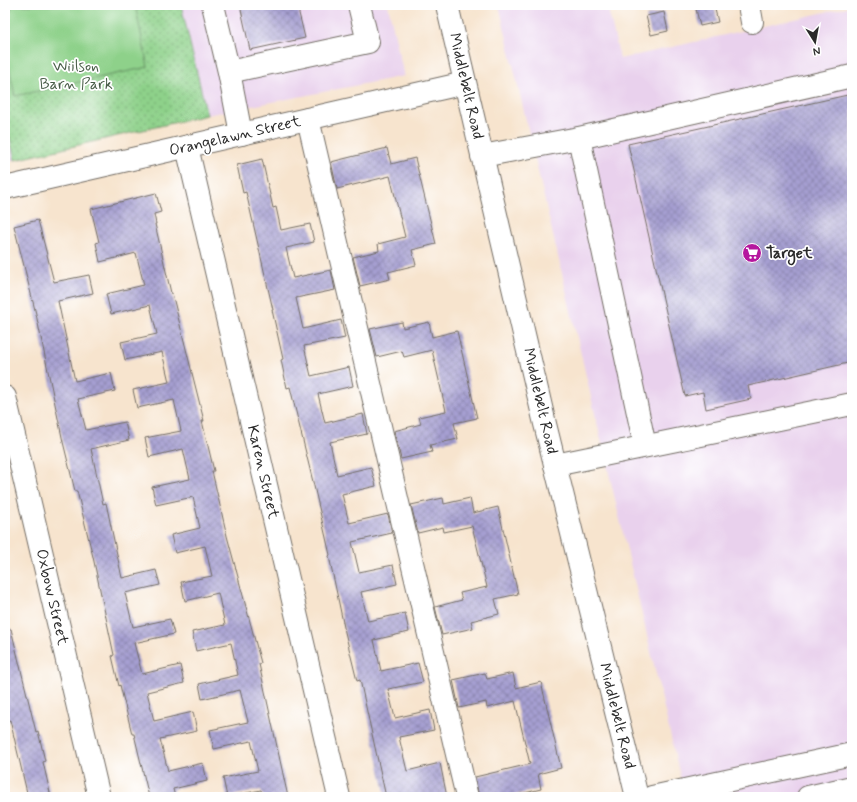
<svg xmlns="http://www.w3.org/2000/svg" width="857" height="802" viewBox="0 0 857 802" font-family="Mynerve,sans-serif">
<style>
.built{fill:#e9d1ed}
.park{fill:url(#park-dots);stroke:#5c7e5a}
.pitch{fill:#8ed18a;stroke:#5c7e5a}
.building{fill:url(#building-cross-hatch)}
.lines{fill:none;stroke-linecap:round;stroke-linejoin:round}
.minor-casing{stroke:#726c64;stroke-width:24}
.major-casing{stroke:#726c64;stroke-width:24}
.minor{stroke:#fff;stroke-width:22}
.major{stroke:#fff;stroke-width:22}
.labels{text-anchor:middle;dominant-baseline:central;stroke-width:3.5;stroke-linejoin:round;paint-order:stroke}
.park-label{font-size:16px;fill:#495d48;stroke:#fff}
.street-label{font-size:16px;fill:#2b2b2b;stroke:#fff}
.poi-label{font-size:16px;font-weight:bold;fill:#2b2b2b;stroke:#fff;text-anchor:start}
</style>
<defs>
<pattern id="park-dots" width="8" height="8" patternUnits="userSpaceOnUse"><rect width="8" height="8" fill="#8ed18a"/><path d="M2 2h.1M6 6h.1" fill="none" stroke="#74aa71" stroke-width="1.8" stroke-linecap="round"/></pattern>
<pattern id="building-cross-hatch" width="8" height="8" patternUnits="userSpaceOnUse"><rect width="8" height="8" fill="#a69fd1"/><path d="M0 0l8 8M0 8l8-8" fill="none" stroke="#8782aa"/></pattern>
</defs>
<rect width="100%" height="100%" fill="#fff"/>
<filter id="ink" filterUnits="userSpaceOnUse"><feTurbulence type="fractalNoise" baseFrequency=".025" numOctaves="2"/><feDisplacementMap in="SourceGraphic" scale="8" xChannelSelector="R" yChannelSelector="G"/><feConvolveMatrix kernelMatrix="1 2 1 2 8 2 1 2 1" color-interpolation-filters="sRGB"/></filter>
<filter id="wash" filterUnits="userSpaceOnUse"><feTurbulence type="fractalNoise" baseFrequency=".012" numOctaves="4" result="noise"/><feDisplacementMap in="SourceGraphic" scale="16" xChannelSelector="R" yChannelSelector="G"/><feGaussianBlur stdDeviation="0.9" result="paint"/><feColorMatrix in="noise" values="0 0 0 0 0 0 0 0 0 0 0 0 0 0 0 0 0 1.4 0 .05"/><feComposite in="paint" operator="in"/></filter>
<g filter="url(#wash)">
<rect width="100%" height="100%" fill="#f7e4ce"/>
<!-- built -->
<g class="built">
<polygon points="181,5 388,5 404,76 207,115"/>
<polygon points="499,5 607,5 620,59 852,6 852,797 685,797"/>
<polygon points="5,118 15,160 5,163"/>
</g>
<!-- park -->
<polygon class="park" points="5,5 181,5 207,115 15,160 5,118"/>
<!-- pitch -->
<polygon class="pitch" points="13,5 135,5 148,67 15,96 7,57 7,17"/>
<g id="blocks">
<!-- building -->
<g class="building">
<polygon points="240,5 297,5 305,38 250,50"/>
<polygon points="714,5 718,22 700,26 696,9"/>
<polygon points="664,12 668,31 651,35 646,16"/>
<polygon points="852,94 852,362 748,386 751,399 706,409 703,392 685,396 628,144"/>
<polygon points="387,148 391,164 415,158 436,244 412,250 416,265 388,272 390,279 360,286 353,257 379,251 378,244 405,237 390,176 337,189 331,162"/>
<polygon points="262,159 273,208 276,207 281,230 310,224 314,242 286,248 293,278 331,270 335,290 296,298 303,329 341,320 345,338 304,346 311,376 349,367 353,386 318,394 325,423 363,414 367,434 330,442 337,475 371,467 376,486 342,494 349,523 388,514 392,533 352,542 359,572 393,565 397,584 361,592 368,621 405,613 409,632 374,640 381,671 418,663 423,682 388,689 395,718 430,710 434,730 399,737 407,771 440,763 447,797 386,797 360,680 357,681 345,632 329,556 330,555 314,486 290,387 287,388 281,360 283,359 272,310 273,310 246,192 243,193 237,165"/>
<polygon points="156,193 161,212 154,214 156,224 155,224 171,293 172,293 204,421 202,421 214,471 212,471 227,536 261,663 259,664 288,797 263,797 261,790 227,797 223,778 258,771 251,741 214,749 210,730 248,722 240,690 202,699 199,684 238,675 231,643 196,651 192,632 225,625 218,593 185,601 181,582 212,576 205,546 175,553 171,535 200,528 193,497 156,505 152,487 190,479 183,449 149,457 145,438 181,431 174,400 137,408 133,390 169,382 162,352 125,360 121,342 157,334 150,305 111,314 106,294 144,285 136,253 100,262 96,243 99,242 91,209"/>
<polygon points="38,220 54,282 89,275 93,293 58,301 75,381 111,373 115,391 78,399 86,430 125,422 129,440 91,449 103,504 106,503 122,578 156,570 160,585 125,593 133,627 170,619 174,634 134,643 142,674 180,665 184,683 147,692 154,721 193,712 197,731 160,739 168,771 203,763 207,781 173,789 175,797 149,797 134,734 132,734 120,685 119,686 112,656 114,655 93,557 77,491 75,491 63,442 36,314 14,226"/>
<polygon points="402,322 403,328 429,322 432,337 457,331 477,418 454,423 458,439 430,445 432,452 401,459 394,431 421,424 419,417 446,411 432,350 404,357 402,351 377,357 370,329"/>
<polygon points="443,498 444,504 470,498 473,513 498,507 518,594 495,599 499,614 471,621 473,628 442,635 435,607 462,600 460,593 487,587 472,526 444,532 443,527 418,533 411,505"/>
<polygon points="5,629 11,629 36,732 38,731 45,761 43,762 51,797 28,797 10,720 8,721 5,706"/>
<polygon points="485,673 487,679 513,673 516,688 541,682 561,768 538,774 541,789 508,797 479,797 475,777 530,764 515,701 487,708 486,702 459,708 453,680"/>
</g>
</g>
</g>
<g filter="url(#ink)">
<use href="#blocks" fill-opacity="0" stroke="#726c64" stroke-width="1"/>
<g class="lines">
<defs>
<g id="minor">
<polyline points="213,5 229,72"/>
<polyline points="749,5 752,22"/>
<polyline points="308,119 467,797"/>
<polyline points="241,134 229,72 368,42 359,5"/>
<polyline points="579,138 645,446"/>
<polyline points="187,147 339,797"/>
<polyline points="482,156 579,138 852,76"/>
<polyline points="5,188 465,83"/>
<polyline points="5,397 99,797"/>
<polyline points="555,465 852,404"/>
<polyline points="652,797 852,754"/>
<polyline points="808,797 852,787"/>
</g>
<polyline id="major" points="447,5 545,424 637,797"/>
</defs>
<!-- minor casing -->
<use href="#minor" class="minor-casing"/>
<!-- major casing -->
<use href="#major" class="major-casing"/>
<!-- minor -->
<use href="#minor" class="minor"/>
<!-- major -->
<use href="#major" class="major"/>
</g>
</g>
<!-- icons -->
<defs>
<symbol id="supermarket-disc" viewBox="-11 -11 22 22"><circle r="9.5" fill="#b5179e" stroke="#fff"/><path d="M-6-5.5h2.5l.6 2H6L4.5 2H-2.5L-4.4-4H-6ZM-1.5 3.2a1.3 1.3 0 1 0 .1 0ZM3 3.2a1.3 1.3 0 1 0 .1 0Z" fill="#fff"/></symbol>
</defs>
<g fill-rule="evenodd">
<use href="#supermarket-disc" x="741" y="242" width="22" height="22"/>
</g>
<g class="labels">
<!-- park labels -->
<g class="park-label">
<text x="76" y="66">Wiilson<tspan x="76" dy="18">Barn Park</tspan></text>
</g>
<!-- street labels -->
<g class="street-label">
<text transform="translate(466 86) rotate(77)">Middlebelt Road</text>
<text transform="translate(235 136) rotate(-13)">Orangelawn Street</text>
<text transform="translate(540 401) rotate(77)">Middlebelt Road</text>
<text transform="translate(263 472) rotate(77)">Karen Street</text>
<text transform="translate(52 597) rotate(77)">Oxbow Street</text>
<text transform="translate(617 716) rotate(76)">Middlebelt Road</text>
</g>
<!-- poi labels -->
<g class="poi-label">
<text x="766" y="253">Target</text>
</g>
</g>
<!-- margin -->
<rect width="857" height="802" fill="none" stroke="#fff" stroke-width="20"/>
<!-- north arrow -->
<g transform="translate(815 42) rotate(169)" stroke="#ffffff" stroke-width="3" paint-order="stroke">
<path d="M0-3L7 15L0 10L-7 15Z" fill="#2b2b2b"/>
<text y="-6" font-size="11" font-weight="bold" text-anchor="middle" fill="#2b2b2b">N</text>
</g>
</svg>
